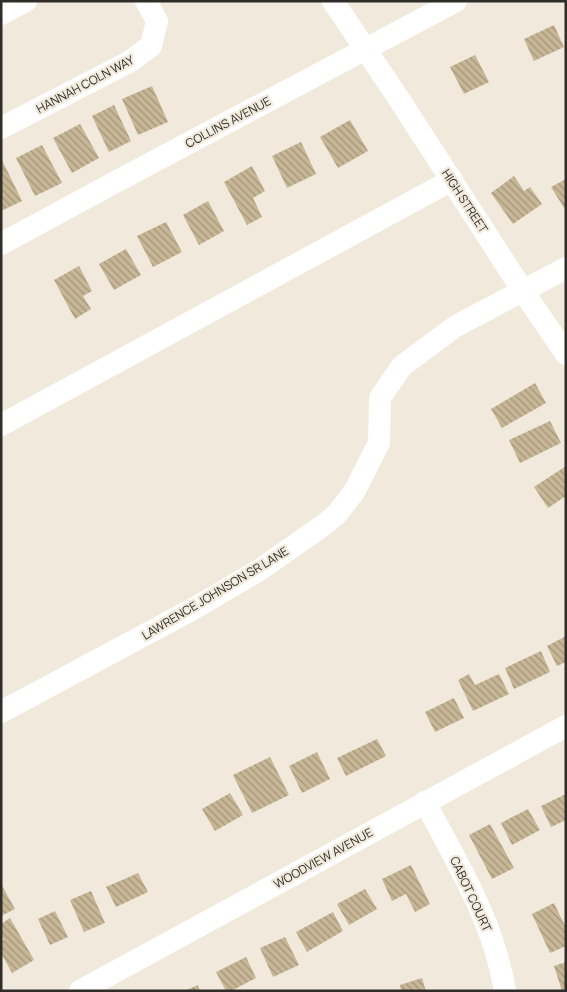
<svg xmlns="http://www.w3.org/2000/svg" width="567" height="992" viewBox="0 0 567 992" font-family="Manrope,sans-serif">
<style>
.building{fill:url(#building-back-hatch)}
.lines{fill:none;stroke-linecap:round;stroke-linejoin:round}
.minor{stroke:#fff;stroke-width:22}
.labels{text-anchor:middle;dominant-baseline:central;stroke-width:4.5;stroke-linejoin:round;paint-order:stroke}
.street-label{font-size:12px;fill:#302d28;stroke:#f1eadc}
</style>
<defs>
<pattern id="building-back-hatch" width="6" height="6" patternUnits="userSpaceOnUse" patternTransform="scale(1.25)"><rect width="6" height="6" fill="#c8b796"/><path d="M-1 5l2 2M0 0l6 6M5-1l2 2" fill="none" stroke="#a3957a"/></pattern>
</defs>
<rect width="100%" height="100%" fill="#f1eadc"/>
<!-- building -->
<g class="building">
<polygon points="554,25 564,47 534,61 524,39"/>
<polygon points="475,55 489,82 464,94 450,67"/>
<polygon points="152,86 168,122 138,135 122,99"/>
<polygon points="114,105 131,141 109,152 92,116"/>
<polygon points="350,120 368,151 338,168 320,137"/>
<polygon points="80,124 99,158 72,173 53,138"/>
<polygon points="301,142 316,174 287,188 272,156"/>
<polygon points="42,145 62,183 35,196 16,158"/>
<polygon points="1,158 22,201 1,211"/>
<polygon points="252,166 265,191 253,198 262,217 247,225 224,182"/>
<polygon points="514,176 524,191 530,187 542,204 513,224 491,193"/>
<polygon points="566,179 566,207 564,208 551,187"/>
<polygon points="208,201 224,231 199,245 183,215"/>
<polygon points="166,222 182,252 153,267 137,236"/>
<polygon points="126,249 141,275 114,290 99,264"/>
<polygon points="79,266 92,291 83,296 91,309 75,319 54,280"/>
<polygon points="535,383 546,403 502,428 491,409"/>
<polygon points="550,421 561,443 520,463 509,440"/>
<polygon points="566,466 566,496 548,508 534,487"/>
<polygon points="566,636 566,662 557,666 547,646"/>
<polygon points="541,651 550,672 514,689 505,668"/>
<polygon points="469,674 475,685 499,674 509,694 473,711 458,680"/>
<polygon points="454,698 464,718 435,732 425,712"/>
<polygon points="377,739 386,756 346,776 337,758"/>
<polygon points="317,752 330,779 302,793 289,766"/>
<polygon points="270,757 289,795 252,813 233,775"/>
<polygon points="230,793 243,815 215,831 202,809"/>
<polygon points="566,794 566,820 551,827 541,806"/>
<polygon points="528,809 540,830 512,845 501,823"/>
<polygon points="490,824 514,868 492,879 469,835"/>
<polygon points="411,865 430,904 415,912 406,894 392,901 382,879"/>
<polygon points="138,873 148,892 116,907 106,887"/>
<polygon points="1,884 15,909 1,916"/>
<polygon points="365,889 377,909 349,925 337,904"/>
<polygon points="91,891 105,923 84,932 70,900"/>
<polygon points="554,903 566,928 566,946 550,953 532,914"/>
<polygon points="55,911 68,937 50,945 38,919"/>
<polygon points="333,912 343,931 307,952 296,932"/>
<polygon points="10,918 34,960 12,973 1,953 1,941 4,940 1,935 1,924"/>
<polygon points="285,937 299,965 273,977 260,948"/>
<polygon points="246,957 256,978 231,991 226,991 216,972"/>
<polygon points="566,962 566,991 562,991 554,966"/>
<polygon points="422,978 426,991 401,991 400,985"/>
<polygon points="198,985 200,991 184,991"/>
</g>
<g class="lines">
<!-- minor -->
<g class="minor">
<polyline points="333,1 399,99 523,291 566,354"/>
<polyline points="1,14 26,1"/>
<polyline points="1,128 129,62 151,46 157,21 146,1"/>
<polyline points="1,244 108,186 456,1"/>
<polyline points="1,425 452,180"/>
<polyline points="1,712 193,609 261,569 325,524 336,515 354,492 379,443 380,398 402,366 456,326 566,268"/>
<path d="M 425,802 C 457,863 494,922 505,991"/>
<polyline points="80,991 566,726"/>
</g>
</g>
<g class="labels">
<!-- street labels -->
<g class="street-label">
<text transform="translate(85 84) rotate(-28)">HANNAH COLN WAY</text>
<text transform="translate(228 122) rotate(-28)">COLLINS AVENUE</text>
<text transform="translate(465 201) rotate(57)">HIGH STREET</text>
<text transform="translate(215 593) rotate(-31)">LAWRENCE JOHNSON SR LANE</text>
<text transform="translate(323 858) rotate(-29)">WOODVIEW AVENUE</text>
<text transform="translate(471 894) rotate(65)">CABOT COURT</text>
</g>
</g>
<!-- border -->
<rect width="567" height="992" fill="none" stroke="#302d28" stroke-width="5"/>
</svg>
